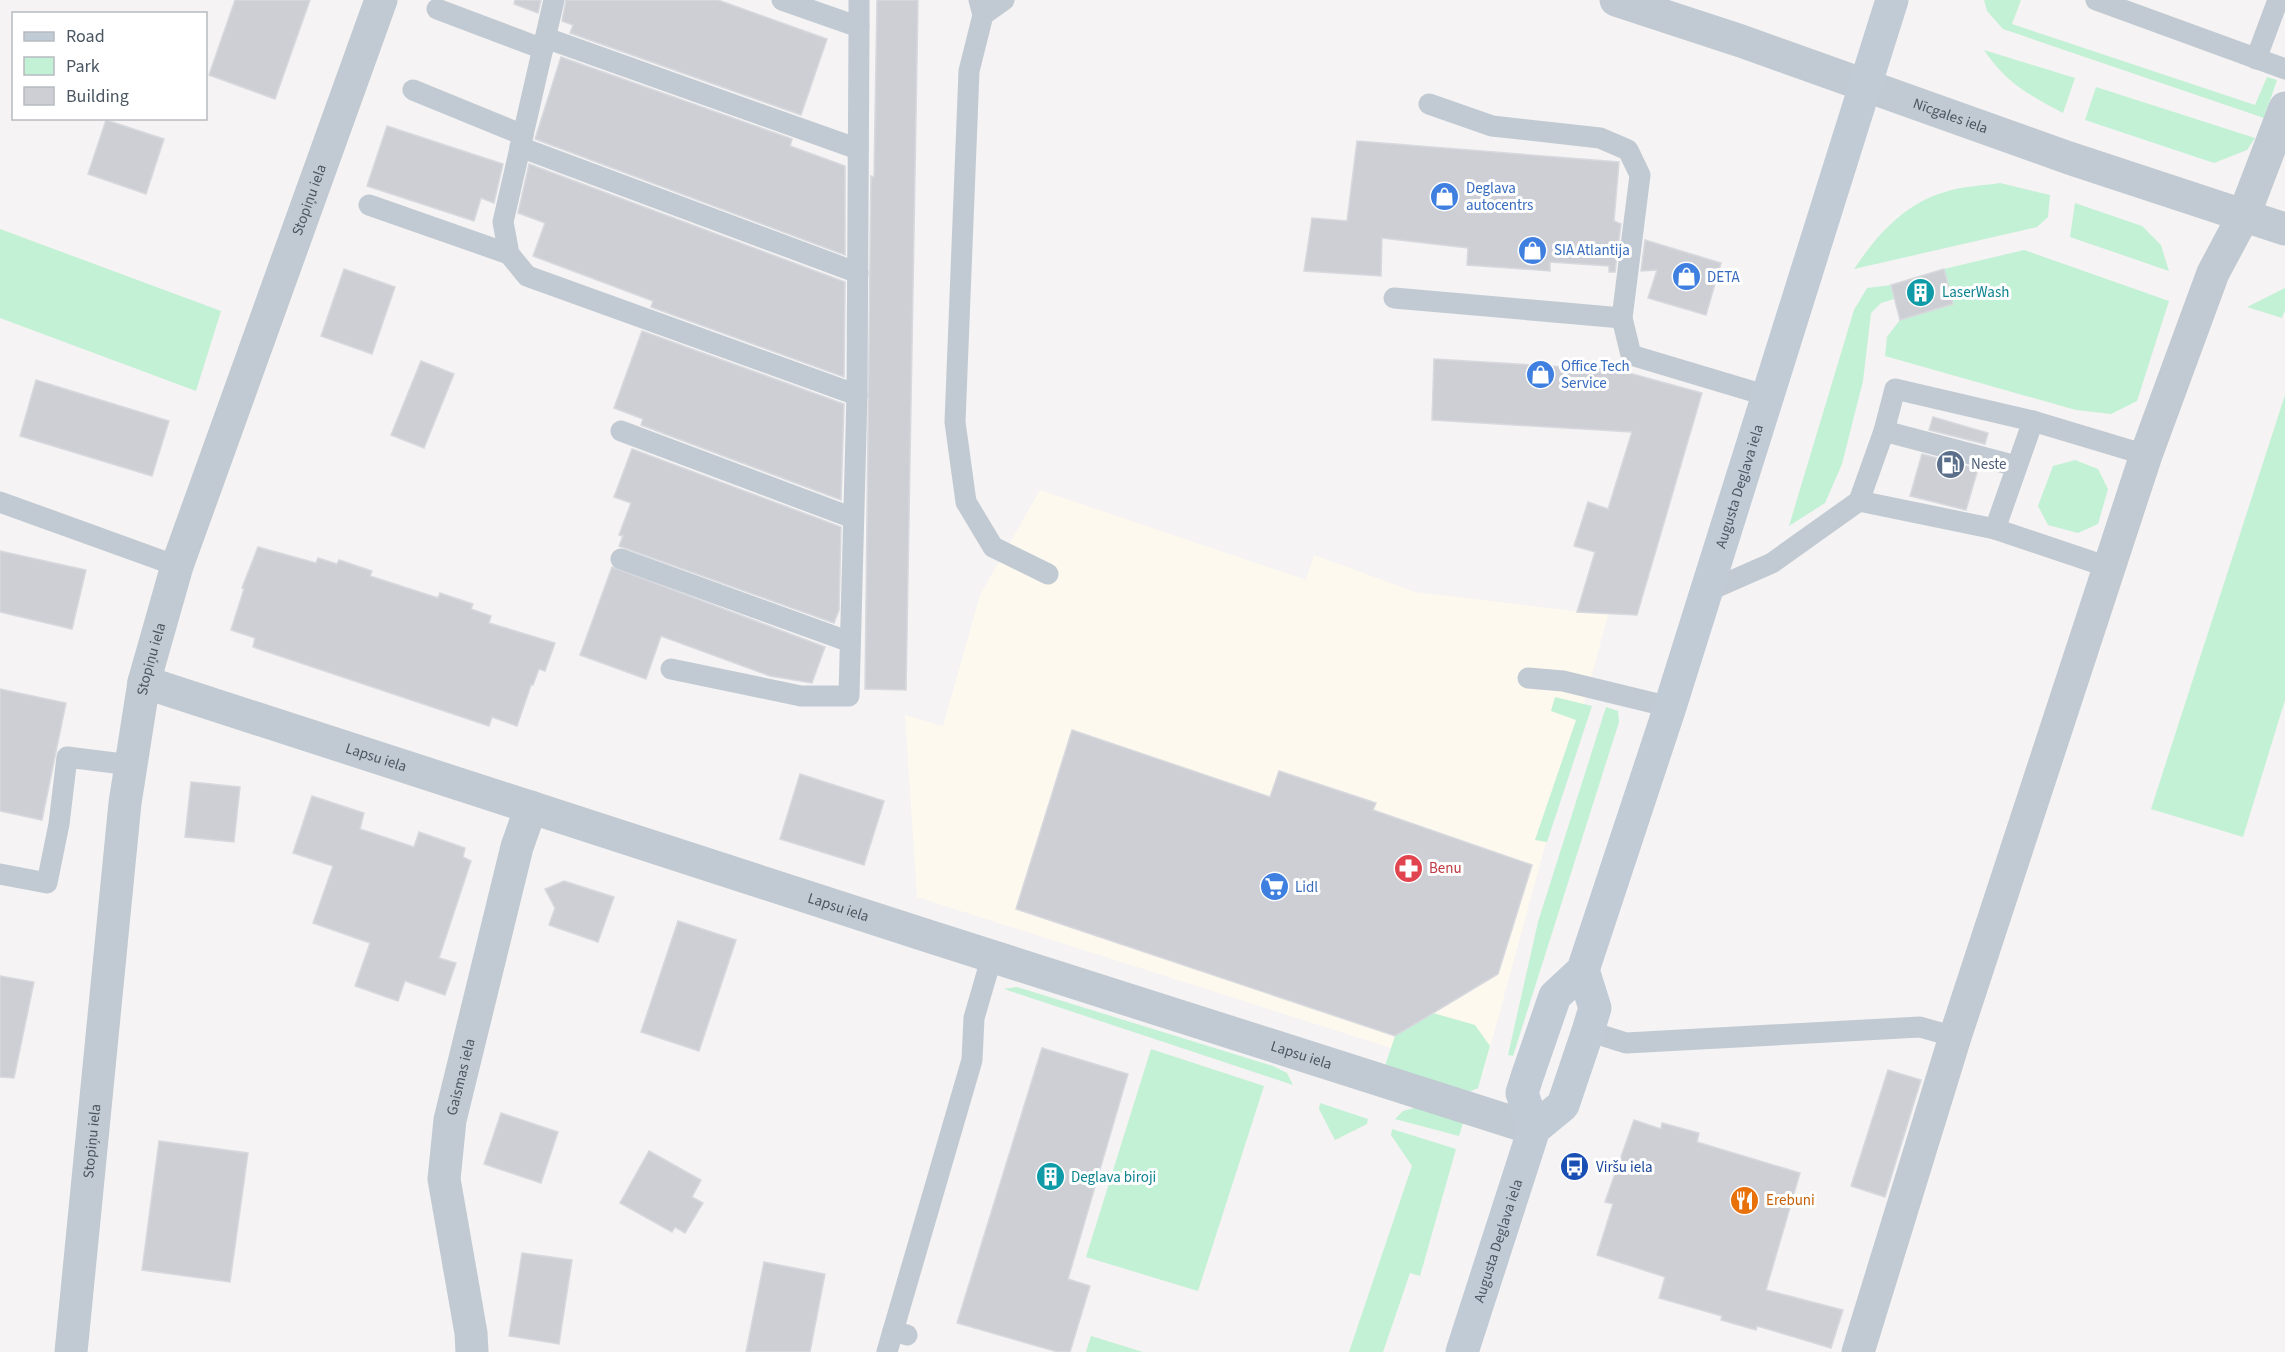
<svg xmlns="http://www.w3.org/2000/svg" width="2285" height="1352" viewBox="0 0 2285 1352" font-family="'Source Sans 3',sans-serif">
<style>
.commercial{fill:#fdf9ef}
.green{fill:#c3f1d5}
.building{fill:#cdcfd5;stroke:#d7d9de;stroke-width:1.5}
.lines{fill:none;stroke-linecap:round;stroke-linejoin:round}
.service{stroke:#c1cad2;stroke-width:21}
.minor{stroke:#c1cad2;stroke-width:33}
.tertiary{stroke:#c1cad2;stroke-width:33}
.secondary{stroke:#c1cbd6;stroke-width:33}
.labels{text-anchor:middle;dominant-baseline:central;stroke-width:6;stroke-linejoin:round;paint-order:stroke}
.street-label{font-size:15px;fill:#4a5661;stroke:#fff}
.shop-label{font-size:15px;fill:#366cbe;stroke:#fff;text-anchor:start}
.culture-label{font-size:15px;fill:#0d838f;stroke:#fff;text-anchor:start}
.service-label{font-size:15px;fill:#4e5e75;stroke:#fff;text-anchor:start}
.health-label{font-size:15px;fill:#be3a42;stroke:#fff;text-anchor:start}
.transit-label{font-size:15px;fill:#164399;stroke:#fff;text-anchor:start}
.food-label{font-size:15px;fill:#c56008;stroke:#fff;text-anchor:start}
</style>
<rect width="100%" height="100%" fill="#f5f3f3"/>
<!-- commercial -->
<polygon class="commercial" points="1040,490 1306,580 1314,555 1415,592 1608,615 1482,1077 917,897 905,715 943,726 980,595"/>
<!-- green -->
<g class="green">
<polygon points="1984,0 2021,0 2012,24 2255,105 2267,77 2277,80 2264,118 2003,29 1987,11"/>
<path d="M 1984,50 L 2075,78 L 2063,113 C 2029,95 2006,83 1984,50 Z"/>
<polygon points="2096,87 2255,138 2247,150 2214,163 2085,120"/>
<path d="M 2000,183 L 2050,195 L 2048,217 L 2037,227 L 1854,269 C 1877,235 1904,204 1945,192 C 1962,186 1982,186 2000,183 Z"/>
<polygon points="2075,203 2142,226 2161,245 2169,271 2070,237"/>
<polygon points="0,229 221,311 196,391 0,318"/>
<polygon points="2024,250 2169,301 2137,401 2111,414 2076,410 1885,356 1887,337 1900,320 1953,304 1944,269"/>
<polygon points="1891,285 1894,299 1881,303 1871,313 1863,381 1842,464 1825,503 1789,526 1854,310 1867,288"/>
<polygon points="2285,288 2285,310 2282,318 2247,307"/>
<polygon points="2285,395 2285,700 2243,837 2151,809"/>
<polygon points="2075,460 2098,469 2108,489 2098,524 2078,533 2048,525 2038,506 2053,466"/>
<polygon points="1555,697 1592,706 1547,842 1535,840 1576,720 1551,711"/>
<polygon points="1606,707 1618,711 1619,722 1513,1056 1508,1055 1538,922"/>
<polygon points="1017,987 1273,1066 1287,1073 1293,1085 1004,989"/>
<polygon points="1433,1013 1475,1025 1490,1046 1478,1088 1469,1092 1385,1066 1395,1036"/>
<polygon points="1151,1049 1264,1086 1198,1291 1086,1257"/>
<polygon points="1320,1103 1368,1119 1367,1124 1335,1140 1319,1109"/>
<polygon points="1418,1107 1463,1123 1459,1136 1395,1119 1403,1111"/>
<polygon points="1392,1129 1456,1149 1420,1276 1410,1273 1383,1352 1349,1352 1412,1166 1391,1135"/>
<polygon points="1091,1336 1143,1352 1086,1352"/>
</g>
<!-- building -->
<g class="building">
<polygon points="235,0 310,0 275,99 209,75"/>
<polygon points="515,0 541,0 538,13 514,4"/>
<polygon points="566,0 718,0 827,39 801,115 570,33 573,25 562,21"/>
<polygon points="877,0 918,0 906,690 865,689 871,176 874,177"/>
<polygon points="561,57 792,139 790,146 845,166 845,255 535,139"/>
<polygon points="106,120 164,139 146,194 88,174"/>
<polygon points="387,126 503,164 494,203 481,198 474,221 367,186"/>
<polygon points="1357,141 1619,162 1614,221 1621,224 1615,272 1609,272 1609,266 1550,262 1550,271 1467,265 1468,248 1382,238 1381,276 1304,271 1312,218 1347,221"/>
<polygon points="529,164 845,282 844,377 651,307 653,301 533,256 545,223 518,213"/>
<polygon points="1645,240 1721,263 1706,315 1648,298 1657,270 1641,271"/>
<polygon points="344,269 395,287 372,354 321,336"/>
<polygon points="1944,269 1953,304 1900,320 1891,285"/>
<polygon points="642,331 844,404 841,500 641,425 643,419 614,408"/>
<polygon points="1434,359 1618,370 1702,393 1637,615 1577,612 1595,552 1574,546 1588,502 1608,509 1632,432 1432,420"/>
<polygon points="421,361 454,374 424,448 391,435"/>
<polygon points="36,380 169,421 152,476 20,436"/>
<polygon points="1933,417 1988,433 1985,444 1929,430"/>
<polygon points="632,449 841,527 839,610 834,623 619,546 623,536 619,535 631,503 614,497"/>
<polygon points="1922,454 1978,469 1966,510 1910,496"/>
<polygon points="258,547 316,563 318,558 337,564 339,560 372,571 370,576 438,598 440,593 473,604 471,609 491,616 489,623 555,643 545,671 539,669 533,685 531,685 517,726 492,717 489,726 253,647 255,638 231,630 244,589 242,588"/>
<polygon points="0,551 86,570 72,629 0,612"/>
<polygon points="612,567 825,647 812,683 770,676 661,636 646,679 580,655"/>
<polygon points="0,689 66,703 42,820 0,811"/>
<polygon points="1072,730 1270,797 1279,771 1376,803 1373,810 1532,865 1498,974 1395,1036 1016,909"/>
<polygon points="800,774 884,801 864,865 780,839"/>
<polygon points="191,782 240,787 234,842 185,837"/>
<polygon points="312,796 364,813 360,829 414,847 419,832 465,848 463,857 471,861 439,958 456,963 445,995 405,981 398,1001 355,986 370,943 313,923 333,866 293,853"/>
<polygon points="564,881 614,897 598,942 549,925 555,908 545,889"/>
<polygon points="678,921 736,940 699,1051 641,1032"/>
<polygon points="0,976 34,982 14,1078 0,1077"/>
<polygon points="1042,1048 1128,1074 1068,1279 1090,1286 1070,1352 1058,1352 957,1323"/>
<polygon points="1888,1070 1921,1080 1885,1197 1851,1186"/>
<polygon points="501,1113 558,1132 541,1183 484,1164"/>
<polygon points="1634,1120 1661,1129 1662,1123 1699,1133 1697,1142 1800,1173 1766,1290 1843,1310 1831,1348 1757,1326 1756,1330 1721,1320 1722,1316 1659,1298 1665,1277 1597,1255 1613,1204 1605,1202"/>
<polygon points="159,1141 248,1153 230,1282 142,1270"/>
<polygon points="649,1151 701,1180 692,1197 703,1203 685,1233 675,1227 672,1232 620,1203"/>
<polygon points="522,1253 572,1260 559,1344 509,1336"/>
<polygon points="764,1262 825,1274 810,1352 746,1352"/>
</g>
<g class="lines">
<!-- service -->
<g class="service">
<polyline points="554,0 503,222 509,254 527,276 857,395"/>
<polyline points="859,0 859,27"/>
<polyline points="979,0 983,15 969,71 955,422 966,502 993,547 1048,574"/>
<polyline points="2096,0 2285,69"/>
<polyline points="437,9 543,49"/>
<polyline points="983,15 1004,0"/>
<polyline points="546,38 858,149"/>
<polyline points="2256,59 2278,0"/>
<polyline points="413,90 523,135"/>
<polyline points="1429,104 1492,126 1600,138 1628,150 1640,175 1622,318 1631,355 1768,396"/>
<polyline points="520,147 858,273"/>
<polyline points="369,205 509,254"/>
<polyline points="1394,298 1622,318"/>
<polyline points="621,431 853,518"/>
<polyline points="1884,431 2016,466"/>
<polyline points="1859,501 1995,529 2108,567"/>
<polyline points="0,502 177,566"/>
<polyline points="1995,529 2033,421"/>
<polyline points="621,559 850,642"/>
<polyline points="1706,592 1772,563 1859,501 1884,431 1895,389 2033,421 2146,455"/>
<polyline points="671,669 801,696 849,696 857,395 859,27 782,0"/>
<polyline points="1528,678 1563,681 1670,707"/>
<polyline points="0,874 47,883 59,824 67,757 131,765"/>
<polyline points="1588,1031 1626,1043 1920,1027 1955,1037"/>
<polyline points="907,1335 893,1331 972,1060 974,1018 992,956"/>
<polyline points="887,1352 893,1331"/>
</g>
<!-- minor -->
<g class="minor">
<path id="s1" d="M 144,682 L 928,936 L 1534,1129"/>
<path id="s2" d="M 71,1352 L 125,803 L 144,682 L 177,566 L 381,0"/>
<path id="s3" d="M 472,1352 L 471,1333 L 444,1179 L 450,1120 L 517,847 L 531,807"/>
<polyline points="1858,1352 1955,1037 2146,455 2213,273 2244,215 2285,108"/>
</g>
<!-- tertiary -->
<path class="tertiary" id="s4" d="M 1616,0 L 1741,41 L 2069,158 L 2285,229"/>
<!-- secondary -->
<g class="secondary">
<path id="s5" d="M 1534,1129 L 1522,1093 L 1527,1077 L 1555,996 L 1583,970 L 1670,707 L 1892,0"/>
<path id="s6" d="M 1462,1352 L 1534,1129 L 1563,1105 L 1588,1031 L 1595,1008 L 1583,970"/>
</g>
</g>
<!-- icons -->
<defs>
<symbol id="shop-disc" viewBox="-11 -11 22 22"><circle r="9.5" fill="#3f7fe0" stroke="#fff"/><path d="M-5-2.5h2.3a2.7 3.5 0 0 1 5.4 0H5L5.5 6h-11ZM-1.5-2.5h3a1.5 2.3 0 0 0-3 0Z" fill="#fff"/></symbol>
<symbol id="building-disc" viewBox="-11 -11 22 22"><circle r="9.5" fill="#0f9aa8" stroke="#fff"/><path d="M-4-6H4V6H1V3H-1V6H-4ZM-2.5-4.3h1.7v1.8h-1.7ZM.8-4.3h1.7v1.8H.8ZM-2.5-1h1.7V.8h-1.7ZM.8-1h1.7V.8H.8Z" fill="#fff"/></symbol>
<symbol id="fuel-disc" viewBox="-11 -11 22 22"><circle r="9.5" fill="#5c6f8a" stroke="#fff"/><path d="M-5.5-6h7V0h2V4h1.3V-2.5L3-4.5l.8-.8L6-3V5H2.5V1h-1V6h-7ZM-4.2-4.7v3.2H.2V-4.7Z" fill="#fff"/></symbol>
<symbol id="pharmacy-disc" viewBox="-11 -11 22 22"><circle r="9.5" fill="#e0444e" stroke="#fff"/><path d="M-2-6h4v4h4v4h-4v4h-4v-4h-4v-4h4Z" fill="#fff"/></symbol>
<symbol id="supermarket-disc" viewBox="-11 -11 22 22"><circle r="9.5" fill="#3f7fe0" stroke="#fff"/><path d="M-6-5.5h2.5l.6 2H6L4.5 2H-2.5L-4.4-4H-6ZM-1.5 3.2a1.3 1.3 0 1 0 .1 0ZM3 3.2a1.3 1.3 0 1 0 .1 0Z" fill="#fff"/></symbol>
<symbol id="bus-disc" viewBox="-11 -11 22 22"><circle r="9.5" fill="#1a4fb4" stroke="#fff"/><path d="M-5-6H5V4H4V6H2V4H-2V6H-4V4H-5ZM-3.5-4V0h7V-4ZM-3.5 1.2v1.5H-2V1.2ZM2 1.2v1.5H3.5V1.2Z" fill="#fff"/></symbol>
<symbol id="restaurant-disc" viewBox="-11 -11 22 22"><circle r="9.5" fill="#e8710a" stroke="#fff"/><path d="M-5-6h1v4h1v-4h1v4h1v-4h1v5L-1.5 .5V6h-2V.5L-5-1ZM5-6V6H3V1.5H1.5Q1.5-4 5-6Z" fill="#fff"/></symbol>
</defs>
<g fill-rule="evenodd">
<use href="#shop-disc" x="1428" y="180" width="33" height="33"/>
<use href="#shop-disc" x="1516" y="234" width="33" height="33"/>
<use href="#shop-disc" x="1670" y="260" width="33" height="33"/>
<use href="#building-disc" x="1904" y="276" width="33" height="33"/>
<use href="#shop-disc" x="1524" y="358" width="33" height="33"/>
<use href="#fuel-disc" x="1934" y="448" width="33" height="33"/>
<use href="#pharmacy-disc" x="1392" y="852" width="33" height="33"/>
<use href="#supermarket-disc" x="1258" y="870" width="33" height="33"/>
<use href="#bus-disc" x="1558" y="1150" width="33" height="33"/>
<use href="#building-disc" x="1034" y="1160" width="33" height="33"/>
<use href="#restaurant-disc" x="1728" y="1184" width="33" height="33"/>
</g>
<g class="labels">
<!-- street labels -->
<g class="street-label">
<text stroke="none"><textPath href="#s4" startOffset="354">Nīcgales iela</textPath></text>
<text stroke="none"><textPath href="#s2" startOffset="1184">Stopiņu iela</textPath></text>
<text stroke="none"><textPath href="#s5" startOffset="687">Augusta Deglava iela</textPath></text>
<text stroke="none"><textPath href="#s2" startOffset="698">Stopiņu iela</textPath></text>
<text stroke="none"><textPath href="#s1" startOffset="244">Lapsu iela</textPath></text>
<text stroke="none"><textPath href="#s1" startOffset="730">Lapsu iela</textPath></text>
<text stroke="none"><textPath href="#s1" startOffset="1216">Lapsu iela</textPath></text>
<text stroke="none"><textPath href="#s3" startOffset="279">Gaismas iela</textPath></text>
<text stroke="none"><textPath href="#s2" startOffset="212">Stopiņu iela</textPath></text>
<text stroke="none"><textPath href="#s6" startOffset="117">Augusta Deglava iela</textPath></text>
</g>
<!-- shop labels -->
<g class="shop-label">
<text x="1466" y="188">Deglava<tspan x="1466" dy="17">autocentrs</tspan></text>
<text x="1554" y="250">SIA Atlantija</text>
<text x="1707" y="277">DETA</text>
<text x="1561" y="366">Office Tech<tspan x="1561" dy="17">Service</tspan></text>
<text x="1295" y="887">Lidl</text>
</g>
<!-- culture labels -->
<g class="culture-label">
<text x="1942" y="292">LaserWash</text>
<text x="1071" y="1177">Deglava biroji</text>
</g>
<!-- service labels -->
<g class="service-label">
<text x="1971" y="464">Neste</text>
</g>
<!-- health labels -->
<g class="health-label">
<text x="1429" y="868">Benu</text>
</g>
<!-- transit labels -->
<g class="transit-label">
<text x="1596" y="1167">Viršu iela</text>
</g>
<!-- food labels -->
<g class="food-label">
<text x="1766" y="1200">Erebuni</text>
</g>
</g>
<!-- legend -->
<rect x="12" y="12" width="195" height="108" fill="#ffffff" stroke="#b7bbc0" stroke-width="1.5"/>
<rect x="24" y="32" width="30" height="9" fill="#c1cbd6" stroke="#b7bbc0" stroke-width="1.5"/>
<text x="66" y="42" font-size="18" fill="#4a5661">Road</text>
<rect x="24" y="57" width="30" height="18" fill="#c3f1d5" stroke="#b7bbc0" stroke-width="1.5"/>
<text x="66" y="72" font-size="18" fill="#4a5661">Park</text>
<rect x="24" y="87" width="30" height="18" fill="#cdcfd5" stroke="#b7bbc0" stroke-width="1.5"/>
<text x="66" y="102" font-size="18" fill="#4a5661">Building</text>
</svg>
